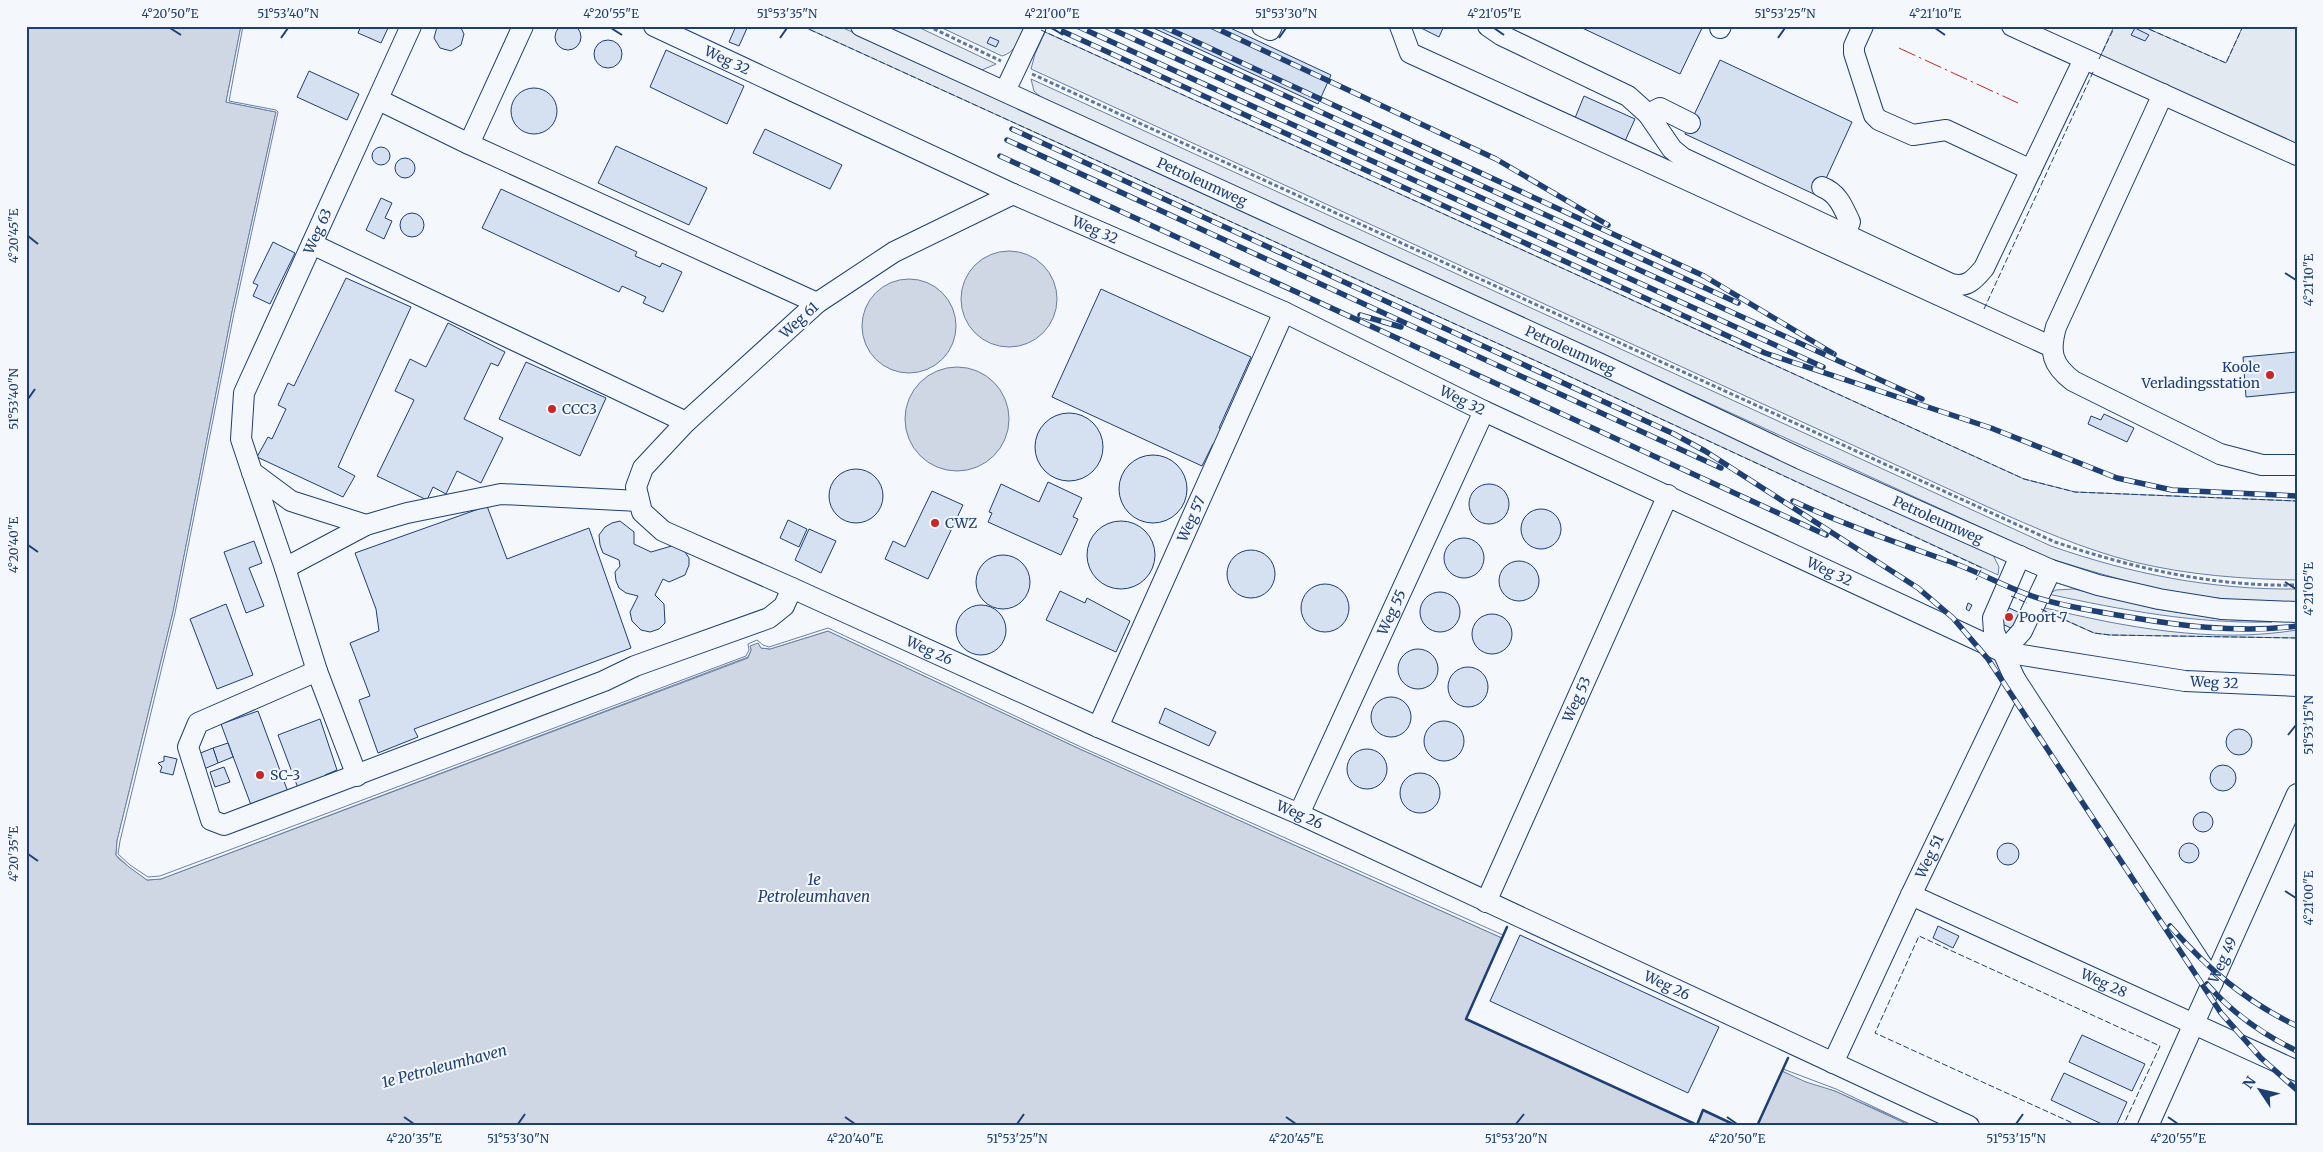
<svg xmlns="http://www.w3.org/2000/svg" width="2323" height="1152" viewBox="0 0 2323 1152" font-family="Merriweather,serif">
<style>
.green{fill:#e3e9f0;stroke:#687fa3}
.water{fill:#cfd7e4;stroke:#687fa3}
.pier{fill:#f4f7fb;stroke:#687fa3}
.building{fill:#d5e0f0;stroke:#1d3f73}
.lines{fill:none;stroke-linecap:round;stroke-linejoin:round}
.minor-casing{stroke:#1d3f73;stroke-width:22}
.path{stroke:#5e769c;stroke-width:3;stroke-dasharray:4 2.5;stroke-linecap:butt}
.minor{stroke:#f4f7fb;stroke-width:20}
.rail-casing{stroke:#1d3f73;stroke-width:5.5}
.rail{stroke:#f4f7fb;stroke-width:4;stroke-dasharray:11;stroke-linecap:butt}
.fence{stroke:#1d3f73;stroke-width:1;stroke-dasharray:6 2.5;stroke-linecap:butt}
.wall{stroke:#1d3f73;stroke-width:2.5}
.power{stroke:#c62828;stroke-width:1;stroke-dasharray:18 4 2.5 4;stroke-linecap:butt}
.ticks{fill:none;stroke:#1d3f73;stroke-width:2}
.poi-dot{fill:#c62828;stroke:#f4f7fb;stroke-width:2}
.labels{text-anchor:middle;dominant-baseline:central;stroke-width:4;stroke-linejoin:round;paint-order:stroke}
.street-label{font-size:14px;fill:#1d3f73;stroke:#f4f7fb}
.poi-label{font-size:14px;fill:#1d3f73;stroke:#f4f7fb;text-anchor:start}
.water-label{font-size:15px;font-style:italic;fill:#1d3f73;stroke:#f4f7fb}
.neatline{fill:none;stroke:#1d3f73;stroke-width:2}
.ticks-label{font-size:12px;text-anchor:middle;fill:#1d3f73}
</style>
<rect width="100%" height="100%" fill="#f4f7fb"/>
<!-- green -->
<g class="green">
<polygon points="802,26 839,26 1993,555 1999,567 1998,575 1545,365"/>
<polygon points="885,26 916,26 996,64 982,70"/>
<path d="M 938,26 L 1028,26 C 1021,37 1015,53 1002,56 Z"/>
<polygon points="2114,26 2142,26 2226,63 2243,26 2297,26 2297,146 2100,57"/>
<path d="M 1045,32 L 2024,479 L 2075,492 L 2297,501 L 2297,580 C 2242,579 2188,575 2134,562 C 2083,549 2035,528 1988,507 L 1031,69 L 1035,54 Z"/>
<path d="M 1031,79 L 2051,546 C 2131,574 2212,590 2297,589 L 2297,602 C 2257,601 2217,600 2178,593 C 2134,584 2090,571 2048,558 L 1042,98 L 1034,91 Z"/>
<path d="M 2074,589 L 2157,609 L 2220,619 L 2272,622 C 2196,624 2122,610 2048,594 L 2056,590 Z"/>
<path d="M 2041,607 C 2124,627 2212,644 2297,630 L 2297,638 L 2110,635 L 2094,633 L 2040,609 Z"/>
</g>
<!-- water -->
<g class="water">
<polygon points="26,26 241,26 226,102 276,112 232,312 173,612 117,841 116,855 119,859 147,880 161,879 748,658 751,650 750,646 758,642 761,648 770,649 828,631 1080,749 1502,938 1466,1019 1696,1125 1703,1110 1737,1126 26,1126"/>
<circle cx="1009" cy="299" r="48"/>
<circle cx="909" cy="326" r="47"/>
<circle cx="957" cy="419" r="52"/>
<polygon points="1782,1071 1835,1091 1911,1126 1757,1126"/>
</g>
<!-- pier -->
<g class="pier">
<polygon points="241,26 243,26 229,101 276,110 278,112 234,313 175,613 120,841 118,854 130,865 148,877 160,876 746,656 749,650 748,644 757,640 763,645 769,647 828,628 1081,747 1503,935 1502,938 1080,749 828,631 770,649 761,648 758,643 750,646 751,650 748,657 161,879 147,880 129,867 116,855 117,841 173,612 232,312 276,112 226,102"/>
<polygon points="1783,1069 1836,1089 1914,1126 1835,1091 1806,1082 1782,1071"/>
</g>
<!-- building -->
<g class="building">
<circle cx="568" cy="37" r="13"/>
<polygon points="361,26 389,26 381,43 358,33"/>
<polygon points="460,26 464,34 461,45 451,51 440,48 434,38 437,27"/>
<polygon points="736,26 748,26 739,46 729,42"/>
<polygon points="1149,26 1226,26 1331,75 1318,104"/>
<polygon points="1417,26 1444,26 1439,37"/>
<polygon points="1578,26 1703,26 1680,74"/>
<polygon points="2135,28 2149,35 2145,41 2131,35"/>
<polygon points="990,37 999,41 996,47 987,43"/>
<circle cx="608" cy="54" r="14"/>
<polygon points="666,50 744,86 727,124 650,87"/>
<polygon points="1720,60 1852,122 1818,196 1685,134"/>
<polygon points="309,71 359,94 347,120 297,97"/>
<circle cx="534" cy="111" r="23"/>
<polygon points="1584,96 1635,119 1625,141 1575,118"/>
<polygon points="765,129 842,165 830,189 753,153"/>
<polygon points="616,146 707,188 689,225 598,183"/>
<circle cx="381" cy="156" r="9"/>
<circle cx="405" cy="168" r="10"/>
<polygon points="501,189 637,252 635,256 660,267 662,263 682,272 663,312 643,303 646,297 622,286 619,292 482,228"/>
<polygon points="381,198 392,203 385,218 392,221 384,239 366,230"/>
<circle cx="412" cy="225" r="12"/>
<polygon points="273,242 295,253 270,304 253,296 258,285 253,283"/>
<polygon points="346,278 411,307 338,467 355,476 343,497 257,457 268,437 272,439 286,409 278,405 288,383 294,386"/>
<polygon points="1101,289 1251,357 1219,428 1224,430 1217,445 1213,444 1202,466 1052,397"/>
<polygon points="448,323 505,352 498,366 491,363 464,419 503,438 481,483 457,471 446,494 433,487 427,500 377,476 414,400 395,391 410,359 426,367"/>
<polygon points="2297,352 2297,392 2246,397 2243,357"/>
<polygon points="526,362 606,398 580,456 499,419"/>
<circle cx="1069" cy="447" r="34"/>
<polygon points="2104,414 2134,428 2127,442 2088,424 2091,416 2101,420"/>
<circle cx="1153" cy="489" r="34"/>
<circle cx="856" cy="496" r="27"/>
<polygon points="1048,482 1082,498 1073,517 1078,519 1061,555 988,522 992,513 989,512 1001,484 1039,502"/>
<circle cx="1489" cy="504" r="20"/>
<polygon points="932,491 963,505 928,579 885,559 893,541 905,547"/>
<polygon points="487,506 507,559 589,528 631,648 414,729 418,737 378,753 359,700 370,696 350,643 379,631 376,609 355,553"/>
<circle cx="1541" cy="529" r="20"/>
<polygon points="788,520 807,529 799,547 780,538"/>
<polygon points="620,521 634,532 634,544 651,552 675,545 683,549 689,558 689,565 685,575 669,582 663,579 655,595 664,604 665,623 659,629 650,632 641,630 632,621 630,612 638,596 626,593 619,588 616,581 615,572 620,566 619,560 603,553 600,545 599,535 605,527 612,523"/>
<circle cx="1121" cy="555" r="34"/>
<polygon points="809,529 836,541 821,573 795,560"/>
<circle cx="1464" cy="558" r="20"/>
<polygon points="254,541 262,563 249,568 264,606 246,613 224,552"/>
<circle cx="1251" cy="574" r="24"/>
<circle cx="1003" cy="582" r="27"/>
<circle cx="1519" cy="581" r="20"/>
<circle cx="1325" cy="608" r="24"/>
<polygon points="1060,591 1085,603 1087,598 1130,621 1116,652 1046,620"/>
<circle cx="1440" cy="612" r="20"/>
<polygon points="1968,603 1972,605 1969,611 1966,609"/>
<polygon points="226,604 253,675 217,689 190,619"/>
<circle cx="981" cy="630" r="25"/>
<polygon points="2005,606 2020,613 2013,629 1998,622"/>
<circle cx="1492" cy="634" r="20"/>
<circle cx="1418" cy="669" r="20"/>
<circle cx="1468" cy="687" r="20"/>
<circle cx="1391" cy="717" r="20"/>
<polygon points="1165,708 1216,732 1209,746 1159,723"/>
<polygon points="258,711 288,792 251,805 221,724"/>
<polygon points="320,719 337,770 325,775 326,778 298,788 278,735"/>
<circle cx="1444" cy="741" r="20"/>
<circle cx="2239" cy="742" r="13"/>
<polygon points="228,743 233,757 218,763 213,748"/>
<polygon points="213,748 218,763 204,769 198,754"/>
<circle cx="1367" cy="769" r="20"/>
<polygon points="164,756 177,759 173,775 160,772 162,767 158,763 164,761"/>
<circle cx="2223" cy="778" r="13"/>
<polygon points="224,767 230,782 215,787 210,772"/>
<circle cx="1420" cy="793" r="20"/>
<circle cx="2203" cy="822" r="10"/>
<circle cx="2189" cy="853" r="10"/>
<circle cx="2008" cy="854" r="11"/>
<polygon points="1938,926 1959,936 1953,948 1933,938"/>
<polygon points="1520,935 1719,1027 1688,1093 1490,1001"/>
<polygon points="2082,1035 2145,1064 2132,1091 2069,1062"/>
<polygon points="2064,1073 2127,1102 2116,1126 2106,1126 2051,1100"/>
</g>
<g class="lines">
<defs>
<g id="minor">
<path id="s1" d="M 654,26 L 1013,194 L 1284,312 L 1484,411 L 2003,652 L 2185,681 L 2297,686"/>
<path id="s2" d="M 861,26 L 1605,366 L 1801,459 L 2051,570 L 2098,585 L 2159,599 L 2221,609 L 2297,612"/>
<polyline points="1262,26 1270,30 1272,26"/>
<polyline points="1400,26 1410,53 2052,347"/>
<path d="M 1488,26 L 1501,35 L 1628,96 L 1648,114 L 1672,149 L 1683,158 L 1951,284 C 1967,288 1974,280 1984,268 L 2084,59"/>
<polyline points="1863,26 1854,46 1854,53 1874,115 1879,120 1913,135 1946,130 2031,170"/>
<polyline points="2012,26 2297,155"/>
<polyline points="1720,28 1721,26"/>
<polyline points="1005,91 1036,26"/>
<path d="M 2163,94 L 2056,327 C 2049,352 2052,365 2073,381 L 2220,454 L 2262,465 L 2297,465"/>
<polyline points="379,100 469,144 817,303"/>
<polyline points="1648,114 1660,108 1690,123"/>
<polyline points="469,144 523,26"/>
<path d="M 1822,187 C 1838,193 1843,207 1850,222 L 1845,234"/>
<path id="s3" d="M 1013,194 L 894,252 L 817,303 L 686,422 L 643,468 L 636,487 L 642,512 L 663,531 L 792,588 L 1098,727 L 1299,814 L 1969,1126"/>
<polyline points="312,244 686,422"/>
<polyline points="252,472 285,568"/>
<path id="s4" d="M 366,525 L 291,501 L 252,472 L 241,439 L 244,393 L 411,26"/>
<polyline points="2003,652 2022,631 2051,570"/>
<polyline points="317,671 285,568 366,525 407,513 501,494 639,501"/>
<polyline points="2015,679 2213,982"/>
<path id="s5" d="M 1098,727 L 1284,312"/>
<polyline points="357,776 317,671 198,723 188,747 211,820 224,825 604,681 635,666 769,618 784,606 792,588"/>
<path id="s6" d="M 1299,814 L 1484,411"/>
<path id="s7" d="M 1911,895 L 2297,1071"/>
<path id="s8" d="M 1486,902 L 1668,495"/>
<path id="s9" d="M 1833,1063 L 1911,895 L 2015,679 L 1994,632 L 1993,618 L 2020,556"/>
<path id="s10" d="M 2148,1126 L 2297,794"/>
</g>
</defs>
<!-- minor casing -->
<use href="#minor" class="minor-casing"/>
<!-- path -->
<g class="path">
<polyline points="928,26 1001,61"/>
<path d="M 1032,74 L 2055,542 C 2132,568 2215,587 2297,585"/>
</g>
<!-- minor -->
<use href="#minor" class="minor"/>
<defs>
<g id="rail">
<polyline points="1051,26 1765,353 1991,428 2117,478 2172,490 2297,496"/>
<polyline points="1077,26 1823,367"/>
<polyline points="1105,26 1922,399"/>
<polyline points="1133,26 1738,303"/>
<polyline points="1162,26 1704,276 1834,354"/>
<polyline points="1211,26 1496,159 1608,225"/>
<polyline points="1012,129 1674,434 1705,451 1918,588 1953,618 1988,659 2221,1013 2261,1058 2297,1090"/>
<polyline points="1007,140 1721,468"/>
<polyline points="1000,156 1826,535"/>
<polyline points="1360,315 1401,327"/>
<path d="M 1793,501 C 1845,525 1895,542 1948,561 C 1977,571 2003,586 2032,596 C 2059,605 2088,610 2117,615 C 2175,625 2237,634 2297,626"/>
<path d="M 2170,926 C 2207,968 2246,1002 2297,1026"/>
<path d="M 2207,984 C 2231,1012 2264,1035 2297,1051"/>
</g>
</defs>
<!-- rail casing -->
<use href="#rail" class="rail-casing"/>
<!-- rail -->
<use href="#rail" class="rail"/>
<!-- fence -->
<g class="fence">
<polyline points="802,26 1545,365 1982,568 1976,580"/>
<polyline points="2142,26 2226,63 2243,26"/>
<polyline points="1349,29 1350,26"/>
<polyline points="1041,30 2024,479 2075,492 2297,501"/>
<polyline points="2099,59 2114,28 2111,26"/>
<polyline points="1984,309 2094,70"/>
<polyline points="2011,596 2027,603"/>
<polyline points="2041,609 2094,633 2110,635 2297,638"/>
<polyline points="2079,1126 1875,1033 1919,936 2160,1046 2123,1126"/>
</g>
<!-- wall -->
<g class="wall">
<polyline points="1507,927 1466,1019 1697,1125 1703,1110 1737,1126"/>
<polyline points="1757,1126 1788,1058"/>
</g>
<!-- power -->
<polyline class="power" points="1899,48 2018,103"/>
</g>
<!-- ticks -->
<path class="ticks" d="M 170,28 L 181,35M 611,28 L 622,35M 1052,28 L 1063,35M 1494,28 L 1504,35M 1935,28 L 1945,35M 281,38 L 288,28M 780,38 L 787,28M 1279,38 L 1286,28M 1778,38 L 1785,28M 28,236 L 38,244M 2285,273 L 2296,280M 28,399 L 35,389M 28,545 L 38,552M 2285,582 L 2296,589M 2288,735 L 2296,725M 28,854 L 38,861M 2285,891 L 2296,898M 404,1117 L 414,1124M 845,1117 L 855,1124M 1286,1117 L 1296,1124M 1727,1117 L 1737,1124M 2168,1117 L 2178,1124M 518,1124 L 525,1114M 1017,1124 L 1024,1114M 1516,1124 L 1524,1114M 2016,1124 L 2023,1114"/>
<!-- markers -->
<g class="poi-dot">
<circle cx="2270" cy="375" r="5"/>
<circle cx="552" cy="409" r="5"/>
<circle cx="935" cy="523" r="5"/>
<circle cx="2009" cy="617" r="5"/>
<circle cx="260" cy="775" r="5"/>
</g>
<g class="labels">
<!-- street labels -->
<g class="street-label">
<text stroke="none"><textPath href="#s1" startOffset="81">Weg 32</textPath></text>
<text stroke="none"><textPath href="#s2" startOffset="375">Petroleumweg</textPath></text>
<text stroke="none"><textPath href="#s1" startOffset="486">Weg 32</textPath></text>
<text stroke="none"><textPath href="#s4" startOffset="386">Weg 63</textPath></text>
<text transform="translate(799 320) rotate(-42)">Weg 61</text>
<text stroke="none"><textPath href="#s2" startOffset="780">Petroleumweg</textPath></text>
<text stroke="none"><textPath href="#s1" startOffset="891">Weg 32</textPath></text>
<text stroke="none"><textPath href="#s5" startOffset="228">Weg 57</textPath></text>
<text stroke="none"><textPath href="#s2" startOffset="1185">Petroleumweg</textPath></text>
<text stroke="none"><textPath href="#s1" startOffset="1296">Weg 32</textPath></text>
<text stroke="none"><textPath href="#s6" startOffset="222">Weg 55</textPath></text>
<text stroke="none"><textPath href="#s3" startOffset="831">Weg 26</textPath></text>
<text stroke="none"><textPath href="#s1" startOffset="1701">Weg 32</textPath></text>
<text stroke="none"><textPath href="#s8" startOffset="222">Weg 53</textPath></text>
<text stroke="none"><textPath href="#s3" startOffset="1236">Weg 26</textPath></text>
<text stroke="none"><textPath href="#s9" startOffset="228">Weg 51</textPath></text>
<text stroke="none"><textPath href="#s10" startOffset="182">Weg 49</textPath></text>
<text stroke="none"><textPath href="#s7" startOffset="212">Weg 28</textPath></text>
<text stroke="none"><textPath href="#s3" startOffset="1641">Weg 26</textPath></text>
</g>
<!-- poi labels -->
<g class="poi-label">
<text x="2260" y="367" text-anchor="end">Koole<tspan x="2260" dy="16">Verladingsstation</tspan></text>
<text x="562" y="409">CCC3</text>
<text x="945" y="523">CWZ</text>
<text x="2019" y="617">Poort 7</text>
<text x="270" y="775">SC-3</text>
</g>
<!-- water labels -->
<g class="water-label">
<text x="814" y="879">1e<tspan x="814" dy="17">Petroleumhaven</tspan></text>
<text transform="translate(444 1066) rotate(-15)">1e Petroleumhaven</text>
</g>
</g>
<!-- border -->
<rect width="2323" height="1152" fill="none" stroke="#f4f7fb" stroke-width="55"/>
<!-- north arrow -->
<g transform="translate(2260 1090) rotate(305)" stroke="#f4f7fb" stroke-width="4" paint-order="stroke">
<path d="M0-4L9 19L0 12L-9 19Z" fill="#1d3f73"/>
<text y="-8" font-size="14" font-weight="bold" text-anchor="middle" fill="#1d3f73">N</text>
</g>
<rect x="28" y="28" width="2268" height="1096" class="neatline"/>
<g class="ticks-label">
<text x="170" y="18">4°20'50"E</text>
<text x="288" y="18">51°53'40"N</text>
<text x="611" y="18">4°20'55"E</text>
<text x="787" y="18">51°53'35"N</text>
<text x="1052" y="18">4°21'00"E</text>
<text x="1286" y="18">51°53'30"N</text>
<text x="1494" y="18">4°21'05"E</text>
<text x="1785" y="18">51°53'25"N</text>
<text x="1935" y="18">4°21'10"E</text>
<text transform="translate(14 236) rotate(-90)" y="4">4°20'45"E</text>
<text transform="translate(2309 280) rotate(-90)" y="4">4°21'10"E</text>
<text transform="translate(14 399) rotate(-90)" y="4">51°53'40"N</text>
<text transform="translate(14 545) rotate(-90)" y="4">4°20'40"E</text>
<text transform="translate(2309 589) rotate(-90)" y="4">4°21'05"E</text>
<text transform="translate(2309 725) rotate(-90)" y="4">51°53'15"N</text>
<text transform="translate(14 854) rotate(-90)" y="4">4°20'35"E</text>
<text transform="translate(2309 898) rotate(-90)" y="4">4°21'00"E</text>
<text x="414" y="1143">4°20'35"E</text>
<text x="518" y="1143">51°53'30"N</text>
<text x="855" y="1143">4°20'40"E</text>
<text x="1017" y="1143">51°53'25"N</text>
<text x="1296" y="1143">4°20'45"E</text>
<text x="1516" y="1143">51°53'20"N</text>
<text x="1737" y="1143">4°20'50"E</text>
<text x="2016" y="1143">51°53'15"N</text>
<text x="2178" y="1143">4°20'55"E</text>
</g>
</svg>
